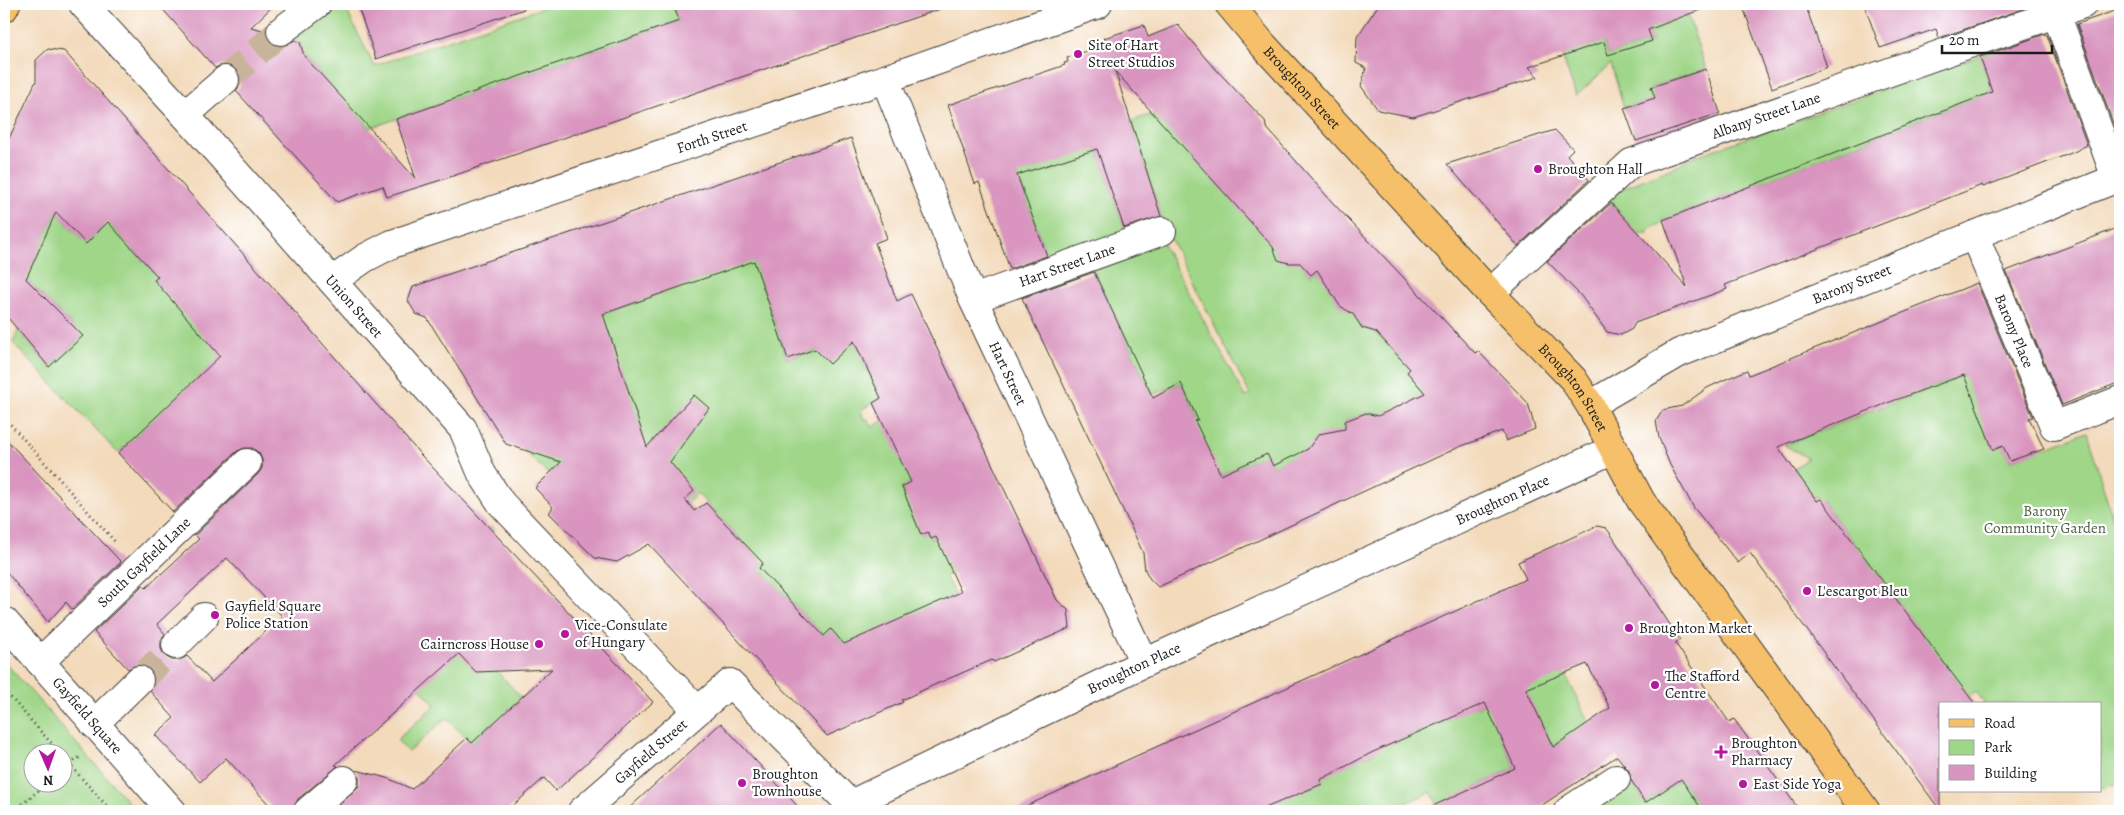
<svg xmlns="http://www.w3.org/2000/svg" width="2124" height="815" viewBox="0 0 2124 815" font-family="Alegreya,serif">
<style>
.green{fill:#9fd688;stroke:#5e7952;fill-rule:evenodd}
.building{fill:#d995bf;fill-rule:evenodd}
.lines{fill:none;stroke-linecap:round;stroke-linejoin:round}
.minor-tunnel{stroke:#c8b49b;stroke-width:28;stroke-dasharray:28 14;stroke-linecap:butt}
.minor-casing{stroke:#3c3834;stroke-width:30}
.major-casing{stroke:#3c3834;stroke-width:30}
.path{stroke:#3c3834;stroke-width:3;stroke-dasharray:1 4;stroke-linecap:butt}
.minor{stroke:#fff;stroke-width:28}
.major{stroke:#f6c06b;stroke-width:28}
.poi-dot{fill:#b5179e;stroke:#fff;stroke-width:2}
.labels{text-anchor:middle;dominant-baseline:central;stroke-width:4.5;stroke-linejoin:round;paint-order:stroke}
.poi-label{font-size:15px;fill:#1c1c1c;stroke:#fff;text-anchor:start}
.street-label{font-size:15px;fill:#1c1c1c;stroke:#fff}
.park-label{font-size:15px;fill:#4a5d42;stroke:#fff}
</style>
<rect width="100%" height="100%" fill="#fff"/>
<filter id="ink" filterUnits="userSpaceOnUse"><feTurbulence type="fractalNoise" baseFrequency=".02" numOctaves="2"/><feDisplacementMap in="SourceGraphic" scale="10" xChannelSelector="R" yChannelSelector="G"/><feConvolveMatrix kernelMatrix="1 2 1 2 8 2 1 2 1" color-interpolation-filters="sRGB"/></filter>
<filter id="wash" filterUnits="userSpaceOnUse"><feTurbulence type="fractalNoise" baseFrequency=".0096" numOctaves="4" result="noise"/><feDisplacementMap in="SourceGraphic" scale="20" xChannelSelector="R" yChannelSelector="G"/><feGaussianBlur stdDeviation="1.12" result="paint"/><feColorMatrix in="noise" values="0 0 0 0 0 0 0 0 0 0 0 0 0 0 0 0 0 1.4 0 .05"/><feComposite in="paint" operator="in"/></filter>
<g filter="url(#wash)">
<rect width="100%" height="100%" fill="#f3dabb"/>
<!-- green -->
<g class="green">
<polygon points="553,4 673,4 679,21 370,128 341,98 302,53 302,47 298,41 290,40 344,5 374,66"/>
<polygon points="1676,4 1681,17 1688,16 1706,69 1651,87 1655,99 1624,108 1611,64 1576,96 1559,46 1600,30 1608,55 1652,41 1648,30 1653,11"/>
<polygon points="2021,41 2033,75 1662,221 1663,223 1649,229 1647,234 1638,234 1609,201 1623,188 1680,165 1687,159"/>
<polygon points="1163,111 1273,240 1273,247 1278,259 1292,263 1302,255 1303,266 1311,275 1317,270 1324,278 1340,306 1353,313 1361,327 1375,332 1411,369 1407,372 1438,400 1372,419 1370,414 1366,413 1345,421 1347,432 1273,466 1267,454 1206,482 1195,422 1198,419 1181,383 1152,395 1090,263 1158,235 1245,397 1250,395 1164,226 1131,121"/>
<polygon points="1092,134 1128,239 1050,264 1015,169"/>
<polygon points="78,197 108,222 158,277 154,280 237,362 203,373 118,453 13,343 18,330 49,367 83,336 25,278 56,212 86,244 104,226"/>
<polygon points="754,260 787,359 853,339 881,398 861,410 864,420 868,419 872,427 890,417 918,477 901,488 905,495 911,492 921,535 928,532 931,539 945,533 962,568 945,576 955,595 846,655 843,643 831,630 824,636 759,568 763,563 697,493 649,544 669,463 662,431 646,448 570,453 549,474 523,450 590,430 603,314"/>
<polygon points="2003,360 2003,446 2010,461 2087,432 2120,543 2120,782 2100,789 2100,704 1982,704 1984,702 1976,692 1969,697 1821,499 1813,496 1794,469 1808,458 1784,445"/>
<polygon points="491,527 495,531 450,574 472,668 477,671 491,665 529,706 501,731 493,723 472,743 446,718 408,752 397,740 435,705 415,683 278,721 231,764 226,758 366,644"/>
<path d="M 4,661 L 136,811 L 4,811 ZM 62,752 L 62,782 L 32,782 L 32,752 Z"/>
<polygon points="1561,665 1589,723 1553,747 1538,716 1499,733 1515,768 1474,787 1484,811 1441,811 1431,792 1392,809 1393,811 1249,811 1242,796 1310,789 1322,783 1316,770 1360,743 1366,757 1374,753 1368,739 1428,712 1435,726 1450,718 1444,705 1470,693 1477,707"/>
<polygon points="1681,779 1703,811 1595,811 1634,785 1645,803"/>
</g>
<g id="blocks">
<!-- building -->
<g class="building">
<polygon points="158,4 275,4 251,27 266,31 268,40 275,46 283,46 295,40 300,42 304,56 416,179 396,119 679,21 673,4 940,4 940,9 444,179 387,197 383,186 337,202 236,91 240,85 240,77 236,69 230,65 222,65 215,68"/>
<polygon points="357,4 523,4 524,9 376,59"/>
<polygon points="1379,4 1709,4 1710,6 1648,30 1652,41 1608,55 1604,42 1529,67 1538,77 1413,117 1378,110 1361,86 1366,68 1356,63 1357,37"/>
<polygon points="1742,4 1805,4 1827,67 1772,88"/>
<polygon points="1864,4 2022,4 2023,9 1939,38 1936,29 1880,48"/>
<polygon points="2120,9 2120,133 2117,134 2077,24"/>
<polygon points="1144,25 1148,37 1178,25 1207,60 1265,121 1266,127 1333,203 1475,353 1478,351 1528,403 1535,429 1506,441 1502,431 1459,447 1169,582 1158,587 1150,579 1145,570 1143,553 1132,529 1022,298 1094,272 1153,398 1181,383 1198,420 1195,421 1221,475 1267,454 1273,466 1308,449 1319,434 1345,429 1345,421 1366,413 1378,416 1425,393 1407,372 1410,369 1376,332 1362,328 1353,314 1340,306 1317,270 1311,275 1300,263 1289,263 1278,260 1273,247 1115,71 1161,216 1124,228 1097,149 1017,175 1047,256 1010,269 979,182 975,184 948,105 1065,65 1064,63 1068,62 1067,58 1106,44 1104,38"/>
<polygon points="2045,34 2047,35 2087,145 2074,152 1983,187 1982,185 1725,285 1727,289 1635,323 1632,329 1621,335 1607,332 1581,296 1547,261 1611,203 1687,287 1663,220 1992,92 1980,57"/>
<path d="M 48,49 L 64,51 L 421,455 L 653,702 L 556,791 L 544,778 L 507,811 L 332,811 L 359,786 L 359,778 L 356,770 L 387,778 L 412,789 L 467,738 L 472,743 L 552,669 L 476,672 L 459,654 L 335,765 L 338,766 L 298,799 L 293,811 L 275,811 L 226,758 L 200,782 L 155,735 L 174,718 L 150,691 L 154,684 L 154,677 L 150,669 L 143,665 L 136,665 L 128,669 L 94,632 L 143,585 L 146,588 L 199,539 L 195,535 L 258,474 L 262,468 L 262,460 L 259,453 L 252,448 L 244,448 L 237,451 L 173,512 L 118,453 L 220,356 L 154,280 L 158,277 L 108,222 L 86,244 L 56,212 L 26,279 L 83,336 L 49,367 L 8,318 L 4,329 L 4,149 L 36,81 L 36,60 ZM 227,558 L 282,616 L 212,682 L 187,656 L 180,660 L 172,660 L 165,656 L 161,649 L 161,641 L 165,634 L 157,624 Z"/>
<polygon points="1706,69 1720,113 1636,141 1624,108 1655,98 1651,87"/>
<polygon points="1555,130 1573,149 1567,155 1589,180 1518,246 1447,164"/>
<path d="M 851,138 L 887,238 L 875,243 L 897,301 L 911,294 L 1057,600 L 1068,610 L 1070,628 L 994,662 L 992,660 L 934,685 L 902,700 L 903,702 L 827,736 L 649,544 L 617,562 L 595,558 L 549,513 L 553,507 L 535,488 L 561,462 L 506,444 L 427,318 L 416,314 L 408,301 L 413,287 L 443,276 ZM 754,261 L 788,359 L 815,349 L 830,364 L 854,341 L 881,398 L 873,403 L 911,482 L 902,487 L 921,535 L 928,532 L 931,539 L 936,537 L 961,592 L 844,644 L 831,629 L 824,636 L 759,568 L 763,563 L 706,503 L 694,511 L 685,499 L 694,491 L 670,462 L 709,408 L 694,395 L 647,447 L 603,314 Z"/>
<polygon points="2120,227 2120,382 2062,405 2006,271"/>
<polygon points="1977,283 2033,417 2029,418 2044,449 2010,461 2003,446 1993,450 1964,375 1890,402 1778,447 1817,501 1821,499 1975,704 1940,704 1940,810 1750,553 1738,563 1694,508 1670,465 1659,438 1656,421 1663,410 1682,406 1707,388 1724,380 1747,370 1749,375"/>
<polygon points="4,437 121,562 72,609 66,602 48,622 4,569"/>
<path d="M 1597,526 L 1606,528 L 1610,533 L 1680,640 L 1675,643 L 1729,722 L 1734,719 L 1800,811 L 1703,811 L 1681,779 L 1645,803 L 1631,780 L 1629,771 L 1617,756 L 1533,811 L 1422,811 L 1515,768 L 1485,703 L 1373,752 L 1320,780 L 1322,784 L 1258,811 L 1015,811 L 1526,579 L 1518,562 ZM 1587,664 L 1610,708 L 1553,747 L 1526,689 Z"/>
<polygon points="721,723 802,811 626,811 691,751"/>
</g>
</g>
</g>
<g filter="url(#ink)">
<use href="#blocks" fill-opacity="0" stroke="#3c3834" stroke-width="1"/>
<g class="lines">
<!-- minor-tunnel -->
<g class="minor-tunnel">
<polyline points="225,80 281,31"/>
<polyline points="139,680 176,645"/>
</g>
<defs>
<g id="minor">
<path id="s1" d="M 83,4 L 185,115 L 463,429 L 482,474 L 501,503 L 697,710"/>
<polyline points="2048,4 2056,13 2116,178"/>
<polyline points="281,31 317,4"/>
<path id="s2" d="M 885,79 L 973,299 L 1144,663"/>
<polyline points="185,115 225,80"/>
<path id="s3" d="M 1974,235 L 2054,426 L 2120,400"/>
<path id="s4" d="M 332,281 L 365,258 L 392,244 L 885,79 L 1098,4"/>
<path id="s5" d="M 1490,293 L 1631,163 L 2083,4"/>
<path id="s6" d="M 973,299 L 1162,231"/>
<path id="s7" d="M 1590,405 L 1679,353 L 2120,177"/>
<path id="s8" d="M 4,621 L 172,811"/>
<polyline points="176,645 204,617"/>
<path id="s9" d="M 40,662 L 247,463"/>
<polyline points="94,724 139,680"/>
<path id="s10" d="M 851,804 L 1144,663 L 1614,449"/>
<polyline points="308,811 344,780"/>
<path id="s11" d="M 582,811 L 730,683 L 857,811"/>
<polyline points="1568,811 1616,779"/>
</g>
<g id="major">
<path id="s12" d="M 1229,4 L 1264,46 L 1490,293 L 1573,379 L 1590,405 L 1641,501 L 1866,811"/>
<polyline points="4,8 6,4"/>
</g>
</defs>
<!-- minor casing -->
<use href="#minor" class="minor-casing"/>
<!-- major casing -->
<use href="#major" class="major-casing"/>
<!-- path -->
<g class="path">
<polyline points="4,417 116,543"/>
<polyline points="4,690 59,752"/>
<polyline points="62,756 111,811"/>
<polyline points="62,770 80,757"/>
<polyline points="15,811 48,782"/>
</g>
<!-- minor -->
<use href="#minor" class="minor"/>
<!-- major -->
<use href="#major" class="major"/>
</g>
</g>
<!-- markers -->
<g class="poi-dot">
<circle cx="1078" cy="54" r="5"/>
<circle cx="1538" cy="169" r="5"/>
<circle cx="1807" cy="591" r="5"/>
<circle cx="215" cy="615" r="5"/>
<circle cx="1629" cy="628" r="5"/>
<circle cx="565" cy="634" r="5"/>
<circle cx="539" cy="644" r="5"/>
<circle cx="1655" cy="685" r="5"/>
<path d="M1718.5 744.5h5v5h5v5h-5v5h-5v-5h-5v-5h5z"/>
<circle cx="742" cy="783" r="5"/>
<circle cx="1743" cy="784" r="5"/>
</g>
<g class="labels">
<!-- poi labels -->
<g class="poi-label">
<text x="1088" y="45">Site of Hart<tspan x="1088" dy="17">Street Studios</tspan></text>
<text x="1548" y="169">Broughton Hall</text>
<text x="1817" y="591">L'escargot Bleu</text>
<text x="225" y="606">Gayfield Square<tspan x="225" dy="17">Police Station</tspan></text>
<text x="575" y="625">Vice-Consulate<tspan x="575" dy="17">of Hungary</tspan></text>
<text x="1639" y="628">Broughton Market</text>
<text x="529" y="644" text-anchor="end">Cairncross House</text>
<text x="1665" y="676">The Stafford<tspan x="1665" dy="17">Centre</tspan></text>
<text x="1731" y="743">Broughton<tspan x="1731" dy="17">Pharmacy</tspan></text>
<text x="752" y="774">Broughton<tspan x="752" dy="17">Townhouse</tspan></text>
<text x="1753" y="784">East Side Yoga</text>
</g>
<!-- street labels -->
<g class="street-label">
<text stroke="none"><textPath href="#s12" startOffset="111">Broughton Street</textPath></text>
<text stroke="none"><textPath href="#s5" startOffset="335">Albany Street Lane</textPath></text>
<text stroke="none"><textPath href="#s4" startOffset="408">Forth Street</textPath></text>
<text stroke="none"><textPath href="#s6" startOffset="100">Hart Street Lane</textPath></text>
<text stroke="none"><textPath href="#s7" startOffset="289">Barony Street</textPath></text>
<text stroke="none"><textPath href="#s1" startOffset="406">Union Street</textPath></text>
<text stroke="none"><textPath href="#s3" startOffset="104">Barony Place</textPath></text>
<text stroke="none"><textPath href="#s2" startOffset="319">Hart Street</textPath></text>
<text stroke="none"><textPath href="#s12" startOffset="516">Broughton Street</textPath></text>
<text stroke="none"><textPath href="#s10" startOffset="719">Broughton Place</textPath></text>
<text stroke="none"><textPath href="#s9" startOffset="144">South Gayfield Lane</textPath></text>
<text stroke="none"><textPath href="#s10" startOffset="314">Broughton Place</textPath></text>
<text stroke="none"><textPath href="#s8" startOffset="126">Gayfield Square</textPath></text>
<text stroke="none"><textPath href="#s11" startOffset="91">Gayfield Street</textPath></text>
</g>
<!-- park labels -->
<g class="park-label">
<text x="2045" y="511">Barony<tspan x="2045" dy="17">Community Garden</tspan></text>
</g>
</g>
<!-- margin -->
<rect width="2124" height="815" fill="none" stroke="#fff" stroke-width="20"/>
<!-- legend -->
<rect x="1939" y="702" width="162" height="90" fill="#ffffff" stroke="#a4a4a4"/>
<rect x="1949" y="719" width="25" height="8" fill="#f6c06b" stroke="#a4a4a4"/>
<text x="1984" y="728" font-size="15" fill="#1c1c1c">Road</text>
<rect x="1949" y="740" width="25" height="15" fill="#9fd688" stroke="#a4a4a4"/>
<text x="1984" y="752" font-size="15" fill="#1c1c1c">Park</text>
<rect x="1949" y="765" width="25" height="15" fill="#d995bf" stroke="#a4a4a4"/>
<text x="1984" y="778" font-size="15" fill="#1c1c1c">Building</text>
<!-- north arrow -->
<g transform="translate(48 768) rotate(178)"><circle r="24" fill="#ffffff" stroke="#a4a4a4"/>
<path d="M0-4L9 19L0 12L-9 19Z" fill="#b5179e"/>
<text y="-8" font-size="14" font-weight="bold" text-anchor="middle" fill="#1c1c1c">N</text>
</g>
<!-- scale -->
<path d="M1942 45v8h110v-8" fill="none" stroke="#1c1c1c" stroke-width="2.5"/>
<text x="1949" y="45" font-size="15" fill="#1c1c1c" stroke="#ffffff" stroke-width="4" paint-order="stroke">20 m</text>
</svg>
